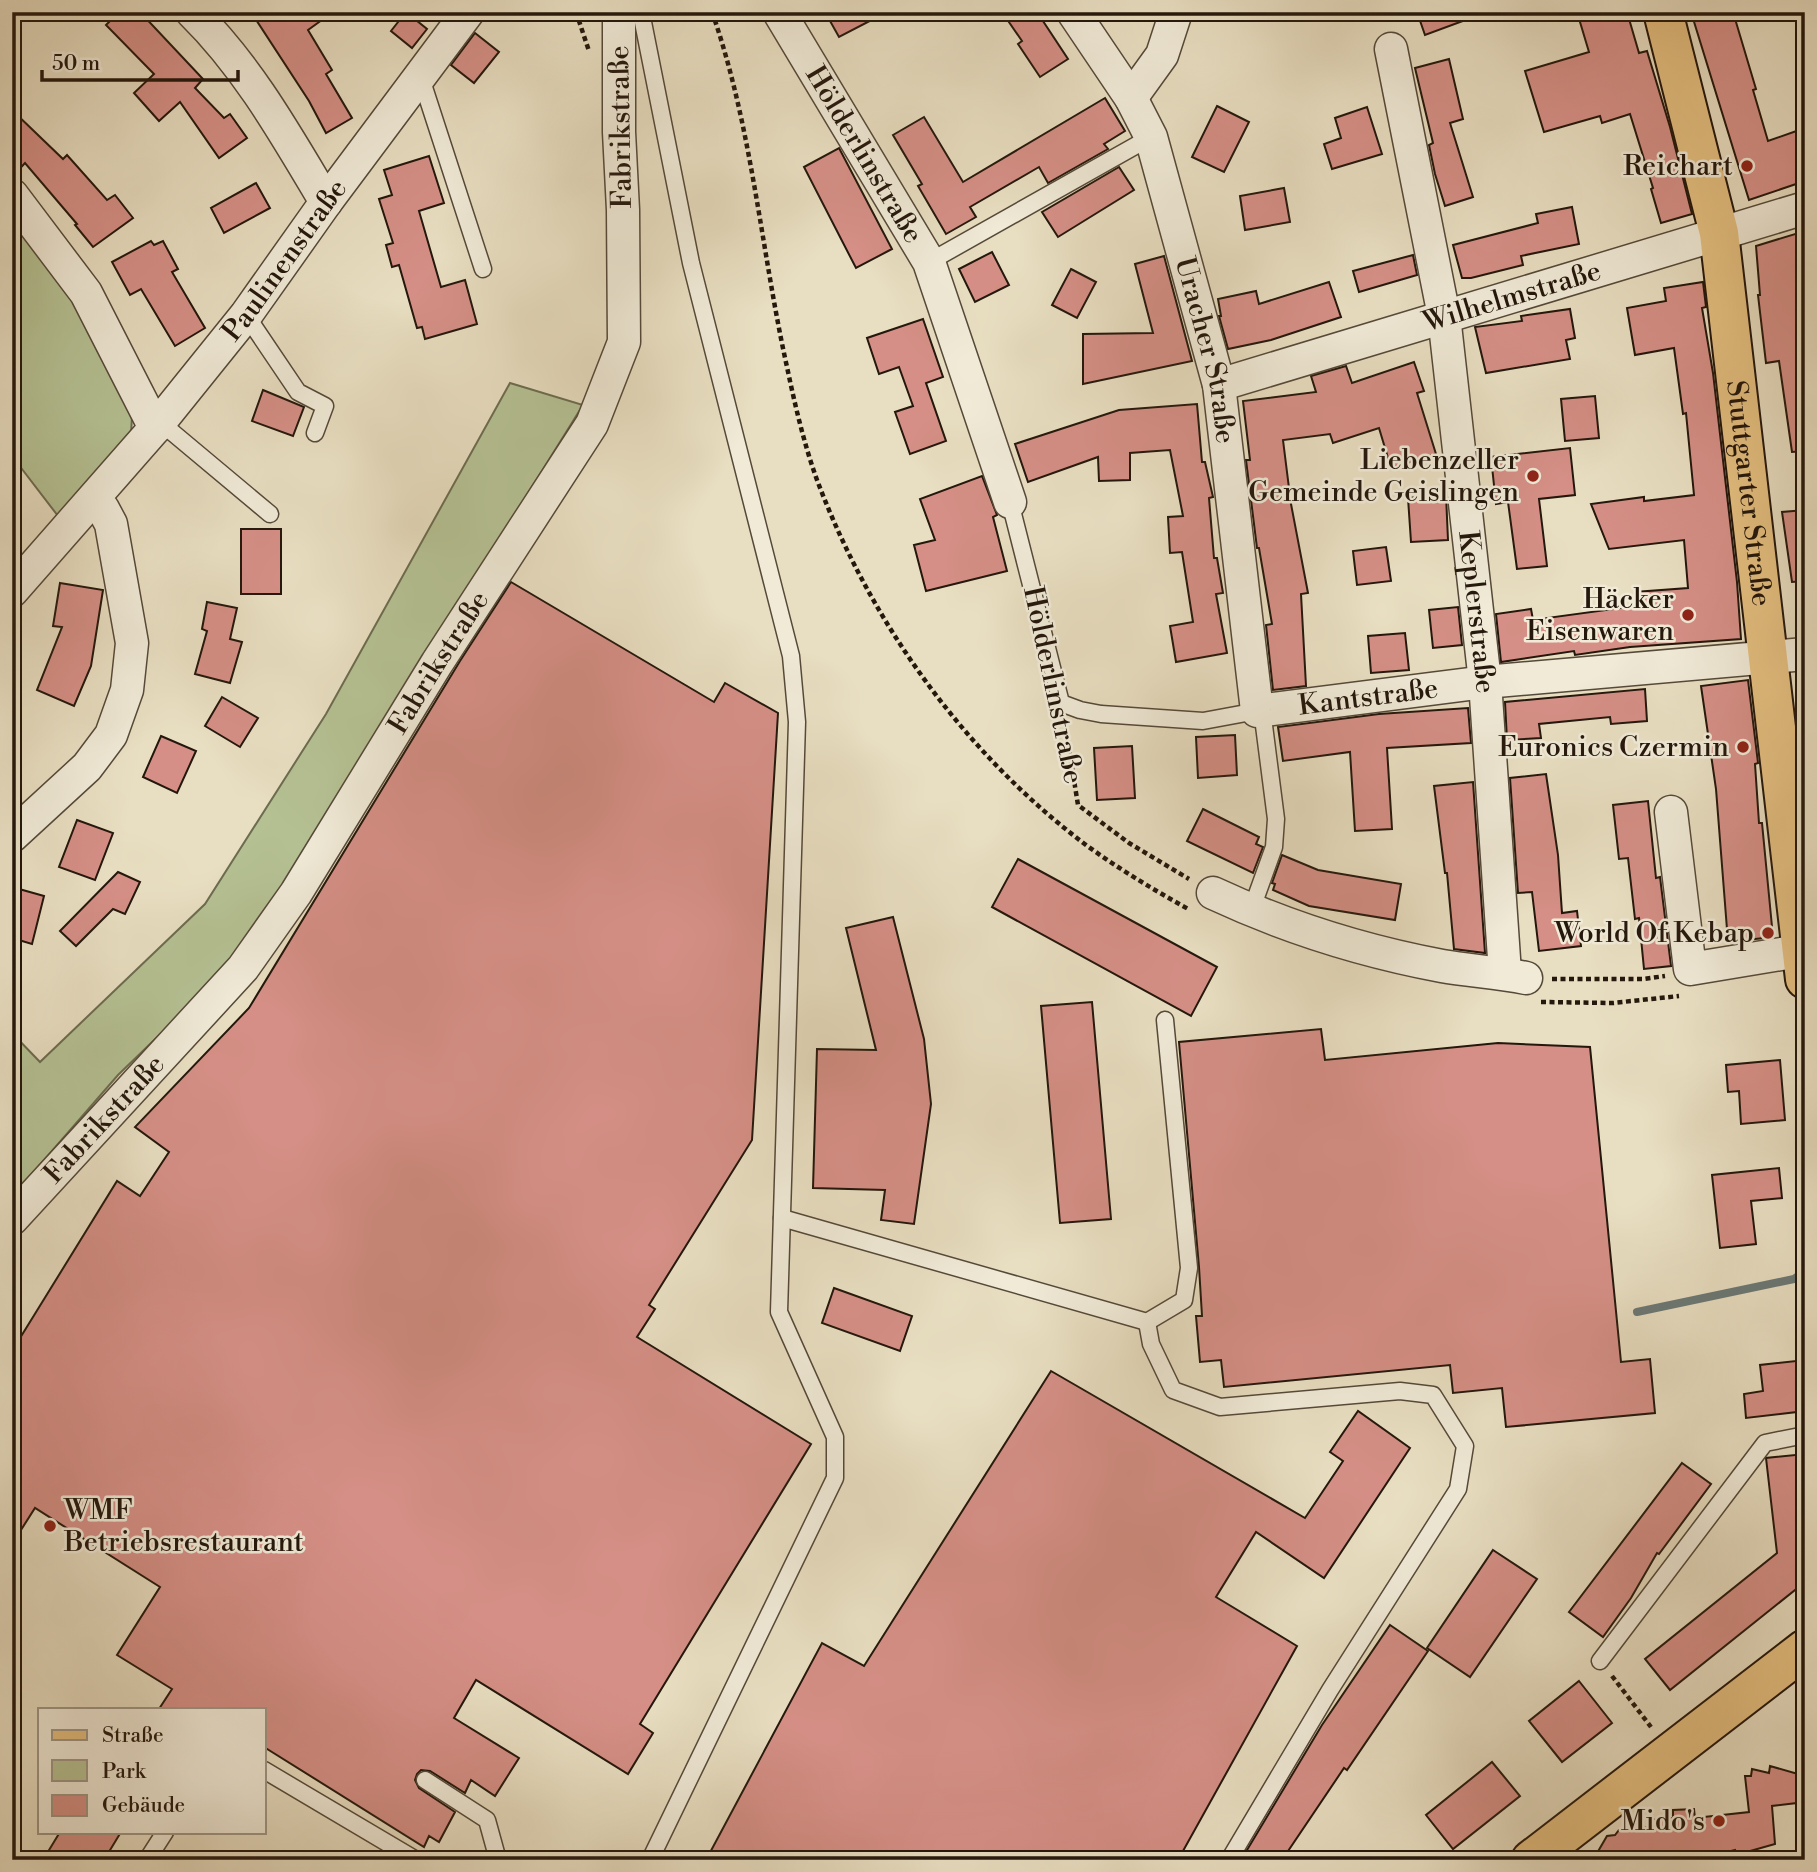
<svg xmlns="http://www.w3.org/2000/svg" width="1817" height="1872" viewBox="0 0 1817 1872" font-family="'Libre Bodoni',serif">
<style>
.green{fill:#b5c193;stroke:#6c6c50;stroke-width:2}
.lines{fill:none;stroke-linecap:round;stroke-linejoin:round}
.stream{stroke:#6b7976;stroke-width:8}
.building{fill:#d58f86;stroke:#24170c;stroke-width:2}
.service-casing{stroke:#554939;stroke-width:19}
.minor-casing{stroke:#554939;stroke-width:35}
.primary-casing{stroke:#24170c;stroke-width:42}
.path{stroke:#24170c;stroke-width:4.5;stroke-dasharray:5 3.5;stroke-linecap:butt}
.service{stroke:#f0ead7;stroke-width:16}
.minor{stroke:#f0ead7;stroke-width:32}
.primary{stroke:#e4bf80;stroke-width:38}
.poi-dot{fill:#8f2418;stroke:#f0ead7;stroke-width:2.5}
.labels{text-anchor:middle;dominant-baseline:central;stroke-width:5;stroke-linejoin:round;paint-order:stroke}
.street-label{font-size:28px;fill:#24170c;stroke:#f0ead7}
.poi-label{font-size:28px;fill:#24170c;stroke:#f0ead7;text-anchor:end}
</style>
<rect width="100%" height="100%" fill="#e8dec1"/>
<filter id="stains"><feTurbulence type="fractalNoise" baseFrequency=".00286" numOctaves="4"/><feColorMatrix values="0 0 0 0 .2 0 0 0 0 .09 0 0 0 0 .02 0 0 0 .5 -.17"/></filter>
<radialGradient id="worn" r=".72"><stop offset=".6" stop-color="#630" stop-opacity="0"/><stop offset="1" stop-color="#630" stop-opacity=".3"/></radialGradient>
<!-- green -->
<g class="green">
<polygon points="12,221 69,290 132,416 131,435 58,516 12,456"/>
<polygon points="510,383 583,405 239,958 118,1075 12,1197 12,1033 40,1062 205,904 326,714"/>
</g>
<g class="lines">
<!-- stream -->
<polyline class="stream" points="1637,1312 1794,1279 1805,1271"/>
</g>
<!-- building -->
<g class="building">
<polygon points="119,12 140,12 203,79 195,88 224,118 230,114 247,138 219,158 180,102 159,121 134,93 154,74 106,25"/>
<polygon points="251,12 333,12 308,30 332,70 326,74 352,118 326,133 309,101"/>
<polygon points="406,12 427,29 412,48 391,31"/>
<polygon points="825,12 887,12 839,37"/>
<polygon points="1002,12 1037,12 1068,59 1040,77 1018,44 1022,41"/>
<polygon points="1417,12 1479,12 1479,15 1425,35"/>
<polygon points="1577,12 1627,12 1639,53 1647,51 1670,127 1692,214 1661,223 1651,189 1653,188 1630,114 1602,123 1600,116 1544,132 1525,71 1589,52"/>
<polygon points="1691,12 1733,12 1756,89 1753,90 1768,141 1805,128 1805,181 1749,200"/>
<polygon points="475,33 499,52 474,83 451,65"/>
<polygon points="1449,59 1463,119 1450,123 1473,197 1445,206 1435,174 1429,145 1433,143 1415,68"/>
<polygon points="1105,98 1125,131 1104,144 1108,149 1048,183 1039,167 970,207 976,217 946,234 918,186 922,184 893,135 924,117 963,182"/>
<polygon points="1217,106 1249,122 1224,172 1192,157"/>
<polygon points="1367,107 1382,154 1332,169 1324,144 1341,138 1335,118"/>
<polygon points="12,110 63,159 67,155 107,200 115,195 133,218 93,247 75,225 77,224 25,163 12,177"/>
<polygon points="839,148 892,249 856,268 804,167"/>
<polygon points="429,156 444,203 419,211 441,287 465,280 477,324 425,339 422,327 417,328 399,265 392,267 386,245 393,243 379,199 392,195 384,170"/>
<polygon points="1119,167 1134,190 1058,237 1042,212"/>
<polygon points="256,183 270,208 224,233 211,208"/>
<polygon points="1284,188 1290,222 1245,230 1240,196"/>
<polygon points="1572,207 1579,244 1521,256 1523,265 1471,278 1462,278 1453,245 1538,223 1536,214"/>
<polygon points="1805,231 1805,276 1799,276 1805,326 1805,451 1792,452 1779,361 1766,363 1758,295 1760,295 1756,246"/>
<polygon points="151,241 154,245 163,241 178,269 172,272 205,328 175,346 141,289 130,295 112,262"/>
<polygon points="992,252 1009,285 975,302 959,269"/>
<polygon points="1413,255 1417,275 1359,292 1353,271"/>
<polygon points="1164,256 1192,361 1083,384 1083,334 1153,333 1135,264"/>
<polygon points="1071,269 1096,282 1077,318 1052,305"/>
<polygon points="1329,282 1341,317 1271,340 1228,349 1219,316 1221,316 1218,299 1256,291 1259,304"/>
<polygon points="1703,282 1706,307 1702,308 1713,373 1737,582 1741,639 1630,647 1575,655 1574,651 1501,662 1496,614 1531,609 1533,620 1636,606 1635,592 1688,588 1684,540 1609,549 1591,504 1644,497 1644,501 1694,495 1686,413 1683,414 1674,348 1635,355 1627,308 1666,301 1664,288"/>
<polygon points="1570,309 1575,338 1566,340 1570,359 1486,373 1475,327 1522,321 1521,316"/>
<polygon points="923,319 943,377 926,383 946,441 910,454 895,412 913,406 899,367 879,374 867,338"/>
<polygon points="1414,362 1424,391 1417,393 1436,454 1391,468 1379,428 1333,443 1330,434 1283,440 1291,504 1308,593 1301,594 1306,686 1273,690 1266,625 1272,624 1259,548 1257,548 1246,460 1250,460 1243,401 1316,392 1311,376 1346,366 1352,383"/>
<polygon points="263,390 304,407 293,436 252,421"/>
<polygon points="1595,396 1599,438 1565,441 1561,399"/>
<polygon points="1197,404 1202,462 1205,462 1213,497 1209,498 1214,558 1217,558 1223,593 1216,594 1227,653 1176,662 1170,626 1193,622 1182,552 1170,553 1168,517 1183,516 1170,450 1130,453 1130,480 1099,481 1098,457 1028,482 1015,444 1119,410"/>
<polygon points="1570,448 1575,495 1539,499 1547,566 1517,569 1508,502 1496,504 1491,457"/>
<polygon points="982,476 997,515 993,517 1007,571 926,591 914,545 935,540 920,499"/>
<polygon points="1446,495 1448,540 1411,542 1408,498"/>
<polygon points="1805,510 1805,581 1792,582 1782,512"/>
<rect x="241" y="529" width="40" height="65"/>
<polygon points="1386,547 1391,581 1357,585 1353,551"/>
<polygon points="511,582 714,702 725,683 778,713 752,1140 649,1305 655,1309 637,1337 811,1444 640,1724 653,1733 628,1774 476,1680 454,1718 519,1758 495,1796 471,1780 465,1793 430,1771 421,1770 417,1774 415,1780 419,1788 455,1812 439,1842 429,1836 424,1847 264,1747 264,1709 159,1709 172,1689 117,1655 160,1587 35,1508 12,1544 12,1351 117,1181 140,1196 169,1152 135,1127 249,1008 460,661"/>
<polygon points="60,583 103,590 91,666 74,706 37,690 62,627 53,626"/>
<polygon points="207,602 237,608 230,639 242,642 230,683 195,674 207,631 202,629"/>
<polygon points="1458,607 1462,645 1433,648 1429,610"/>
<polygon points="1405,633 1409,670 1371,673 1368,636"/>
<polygon points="1748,680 1758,763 1755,764 1759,823 1762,823 1773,937 1728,942 1716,789 1701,686"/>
<polygon points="1645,689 1647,721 1611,724 1610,717 1539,724 1541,738 1507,740 1505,702"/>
<polygon points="222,697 258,718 240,747 205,726"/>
<polygon points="1468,708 1471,743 1387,748 1392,829 1355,831 1350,752 1283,761 1278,727 1379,714"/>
<polygon points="1235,735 1237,775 1198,778 1196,737"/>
<polygon points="161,736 196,751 177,793 143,777"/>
<polygon points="1132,746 1135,798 1097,800 1094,748"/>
<polygon points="1546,774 1558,855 1562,913 1577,911 1581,946 1539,951 1532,892 1518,893 1510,778"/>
<polygon points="1473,782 1485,953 1454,949 1447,873 1445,873 1434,786"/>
<polygon points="1648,801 1656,878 1660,877 1671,966 1644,969 1639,918 1635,919 1628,858 1619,859 1613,805"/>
<polygon points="1203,809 1259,837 1256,844 1263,847 1253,873 1187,841"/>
<polygon points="77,820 113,833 95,880 59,867"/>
<polygon points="1282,855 1318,870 1401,884 1395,920 1309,906 1273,890 1275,884 1272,883"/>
<polygon points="1018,859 1217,967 1191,1016 992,907"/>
<polygon points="118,872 140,882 125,914 113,909 76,946 60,931"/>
<polygon points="12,887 44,896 32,944 12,938"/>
<polygon points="893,917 924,1039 931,1104 914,1224 881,1220 885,1190 813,1188 817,1049 876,1050 846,928"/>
<polygon points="1092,1002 1111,1219 1060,1223 1041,1006"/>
<polygon points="1321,1029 1325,1060 1498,1043 1590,1047 1621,1362 1650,1359 1655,1413 1506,1427 1502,1388 1453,1393 1450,1365 1224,1387 1221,1360 1200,1362 1196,1316 1202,1316 1199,1267 1179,1042"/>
<polygon points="1780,1060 1785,1120 1741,1124 1739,1091 1728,1092 1726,1065"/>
<polygon points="1779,1168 1782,1198 1751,1201 1756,1244 1720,1248 1712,1175"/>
<polygon points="834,1288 912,1316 900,1351 822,1323"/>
<polygon points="1805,1360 1805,1411 1746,1418 1744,1394 1763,1391 1760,1365"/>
<polygon points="1051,1371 1305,1518 1343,1461 1330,1452 1358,1411 1410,1448 1324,1578 1256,1532 1216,1597 1297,1646 1178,1860 706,1860 822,1643 864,1666"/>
<polygon points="1805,1454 1805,1582 1670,1690 1645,1659 1777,1553 1766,1458"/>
<polygon points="1682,1463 1711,1484 1659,1554 1657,1553 1631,1598 1603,1637 1569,1612"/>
<polygon points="1493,1550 1537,1579 1470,1677 1427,1648"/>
<polygon points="1390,1625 1428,1651 1347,1770 1344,1768 1282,1860 1241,1860 1322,1725"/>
<polygon points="1579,1681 1612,1723 1562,1762 1529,1721"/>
<polygon points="1492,1762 1520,1796 1453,1849 1426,1815"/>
<polygon points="1770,1766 1805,1776 1805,1802 1772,1806 1775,1844 1736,1855 1735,1850 1711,1856 1711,1854 1670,1857 1670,1860 1593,1860 1607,1836 1615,1835 1619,1830 1653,1827 1652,1820 1673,1818 1673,1810 1694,1809 1695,1818 1749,1812 1745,1776 1751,1776 1752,1769 1769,1773"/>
<polygon points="60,1832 121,1832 104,1860 43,1860"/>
</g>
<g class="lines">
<defs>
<g id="service">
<polyline points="641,12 691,263 791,656 797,722 779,1312 835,1437 835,1478 650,1860"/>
<polyline points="420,75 483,269"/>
<polyline points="929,262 1151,137"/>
<polyline points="246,315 298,392 325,406 315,433"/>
<polyline points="160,422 270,514"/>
<polyline points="1010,502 1061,703 1080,710 1101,714 1203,721 1257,711"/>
<polyline points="1251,911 1274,847 1276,819 1262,710"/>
<polyline points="782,1218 1147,1322 1184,1300 1189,1268 1165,1020"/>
<polyline points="1147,1322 1151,1344 1173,1390 1220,1407 1400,1391 1433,1395 1465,1446 1458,1489 1330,1690 1229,1860"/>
<polyline points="1600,1661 1765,1443 1805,1435"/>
<polyline points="264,1770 416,1860"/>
<polyline points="425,1780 487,1820 498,1860"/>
<polyline points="147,1860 165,1832"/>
</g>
<g id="minor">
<path d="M 192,12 C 248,67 286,135 326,202"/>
<path id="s1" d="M 779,12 L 929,262 L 1010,502"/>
<path id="s2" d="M 1073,12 L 1131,98 L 1151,137 L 1219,385 L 1257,711 L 1485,682 L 1805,654"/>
<path id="s3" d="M 1391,49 L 1444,316 L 1485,682 L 1505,973"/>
<polyline points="1131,98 1162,55 1176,12"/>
<polyline points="12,195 86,293 155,428"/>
<path id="s4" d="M 1219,385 L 1805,208"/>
<path id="s5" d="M 12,591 L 155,428 L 246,315 L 326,202 L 468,12"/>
<polyline points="1671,812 1690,969 1805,950"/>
<polyline points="12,836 87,767 111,735 127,690 132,643 111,524 103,509 93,500"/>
<path d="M 1213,893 C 1286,927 1362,951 1442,966 C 1470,971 1498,972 1526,978"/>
<path id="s6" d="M 12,1219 L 243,968 L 296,893 L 437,663 L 592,424 L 624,342 L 623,210 L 619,132 L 619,12"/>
</g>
<g id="primary">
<path id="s7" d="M 1663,12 L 1719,233 L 1805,979"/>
<polyline points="1531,1860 1805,1649"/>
</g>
</defs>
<!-- service casing -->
<use href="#service" class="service-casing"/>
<!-- minor casing -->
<use href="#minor" class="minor-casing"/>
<!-- primary casing -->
<use href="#primary" class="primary-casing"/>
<!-- path -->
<g class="path">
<polyline points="576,12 589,51"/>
<path d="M 712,12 C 752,126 761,250 787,367 C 795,405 804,444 817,480 C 871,623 964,753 1086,845 C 1119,869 1154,890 1190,910"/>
<polyline points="1065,724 1078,805 1129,843 1189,879"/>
<polyline points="1552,979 1644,979 1665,976"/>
<polyline points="1541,1002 1613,1003 1679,996"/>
<polyline points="1612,1676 1651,1727"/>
<polyline points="1768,1860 1794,1854"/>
</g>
<!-- service -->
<use href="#service" class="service"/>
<!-- minor -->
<use href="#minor" class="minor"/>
<!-- primary -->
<use href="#primary" class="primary"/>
</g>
<!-- markers -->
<g class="poi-dot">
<circle cx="1747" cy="166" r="7"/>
<circle cx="1533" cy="476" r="7"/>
<circle cx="1688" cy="615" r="7"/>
<circle cx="1743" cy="747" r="7"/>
<circle cx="1768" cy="933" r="7"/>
<circle cx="50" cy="1526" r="7"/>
<circle cx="1719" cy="1821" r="7"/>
</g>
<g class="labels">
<!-- street labels -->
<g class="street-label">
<text transform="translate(621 127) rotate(-91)">Fabrikstraße</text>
<text stroke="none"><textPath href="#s1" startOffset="166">Hölderlinstraße</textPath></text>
<text stroke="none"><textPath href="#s5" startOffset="429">Paulinenstraße</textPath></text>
<text stroke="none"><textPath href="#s4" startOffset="306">Wilhelmstraße</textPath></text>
<text stroke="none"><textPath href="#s2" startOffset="368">Uracher Straße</textPath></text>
<text stroke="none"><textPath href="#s7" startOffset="490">Stuttgarter Straße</textPath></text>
<text stroke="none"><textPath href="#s3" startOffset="570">Keplerstraße</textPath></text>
<text stroke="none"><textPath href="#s6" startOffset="704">Fabrikstraße</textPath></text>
<text transform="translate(1053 685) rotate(78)">Hölderlinstraße</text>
<text stroke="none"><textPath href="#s2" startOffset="845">Kantstraße</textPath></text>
<text stroke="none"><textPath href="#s6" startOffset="136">Fabrikstraße</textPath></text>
</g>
<!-- poi labels -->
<g class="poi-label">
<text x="1733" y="166">Reichart</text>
<text x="1519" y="460">Liebenzeller<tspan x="1519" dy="32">Gemeinde Geislingen</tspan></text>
<text x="1674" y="599">Häcker<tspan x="1674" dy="32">Eisenwaren</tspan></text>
<text x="1729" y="747">Euronics Czermin</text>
<text x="1754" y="933">World Of Kebap</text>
<text x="64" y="1510" text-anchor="start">WMF<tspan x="64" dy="32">Betriebsrestaurant</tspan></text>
<text x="1705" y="1821">Mido's</text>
</g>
</g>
<!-- margin -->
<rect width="1817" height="1872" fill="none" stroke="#e8dec1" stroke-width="42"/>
<rect x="14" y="14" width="1789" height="1844" fill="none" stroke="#24170c" stroke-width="3.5"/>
<rect x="21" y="21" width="1775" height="1830" fill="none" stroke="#24170c" stroke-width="2"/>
<!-- legend -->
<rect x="38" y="1708" width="228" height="126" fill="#f0ead7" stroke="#9e9686" stroke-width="2"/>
<rect x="52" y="1730" width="35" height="10" fill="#e4bf80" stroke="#9e9686" stroke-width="2"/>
<text x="102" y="1742" font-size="21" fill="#24170c">Straße</text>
<rect x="52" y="1760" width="35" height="21" fill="#b5c193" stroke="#9e9686" stroke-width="2"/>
<text x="102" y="1778" font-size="21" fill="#24170c">Park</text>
<rect x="52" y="1795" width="35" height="21" fill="#d58f86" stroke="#9e9686" stroke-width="2"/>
<text x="102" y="1812" font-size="21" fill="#24170c">Gebäude</text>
<!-- scale -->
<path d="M42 70v10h196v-10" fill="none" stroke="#24170c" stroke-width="3.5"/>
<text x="52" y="70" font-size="21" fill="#24170c" stroke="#f0ead7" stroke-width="5" paint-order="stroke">50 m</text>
<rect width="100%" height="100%" filter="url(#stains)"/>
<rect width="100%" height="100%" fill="url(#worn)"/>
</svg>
